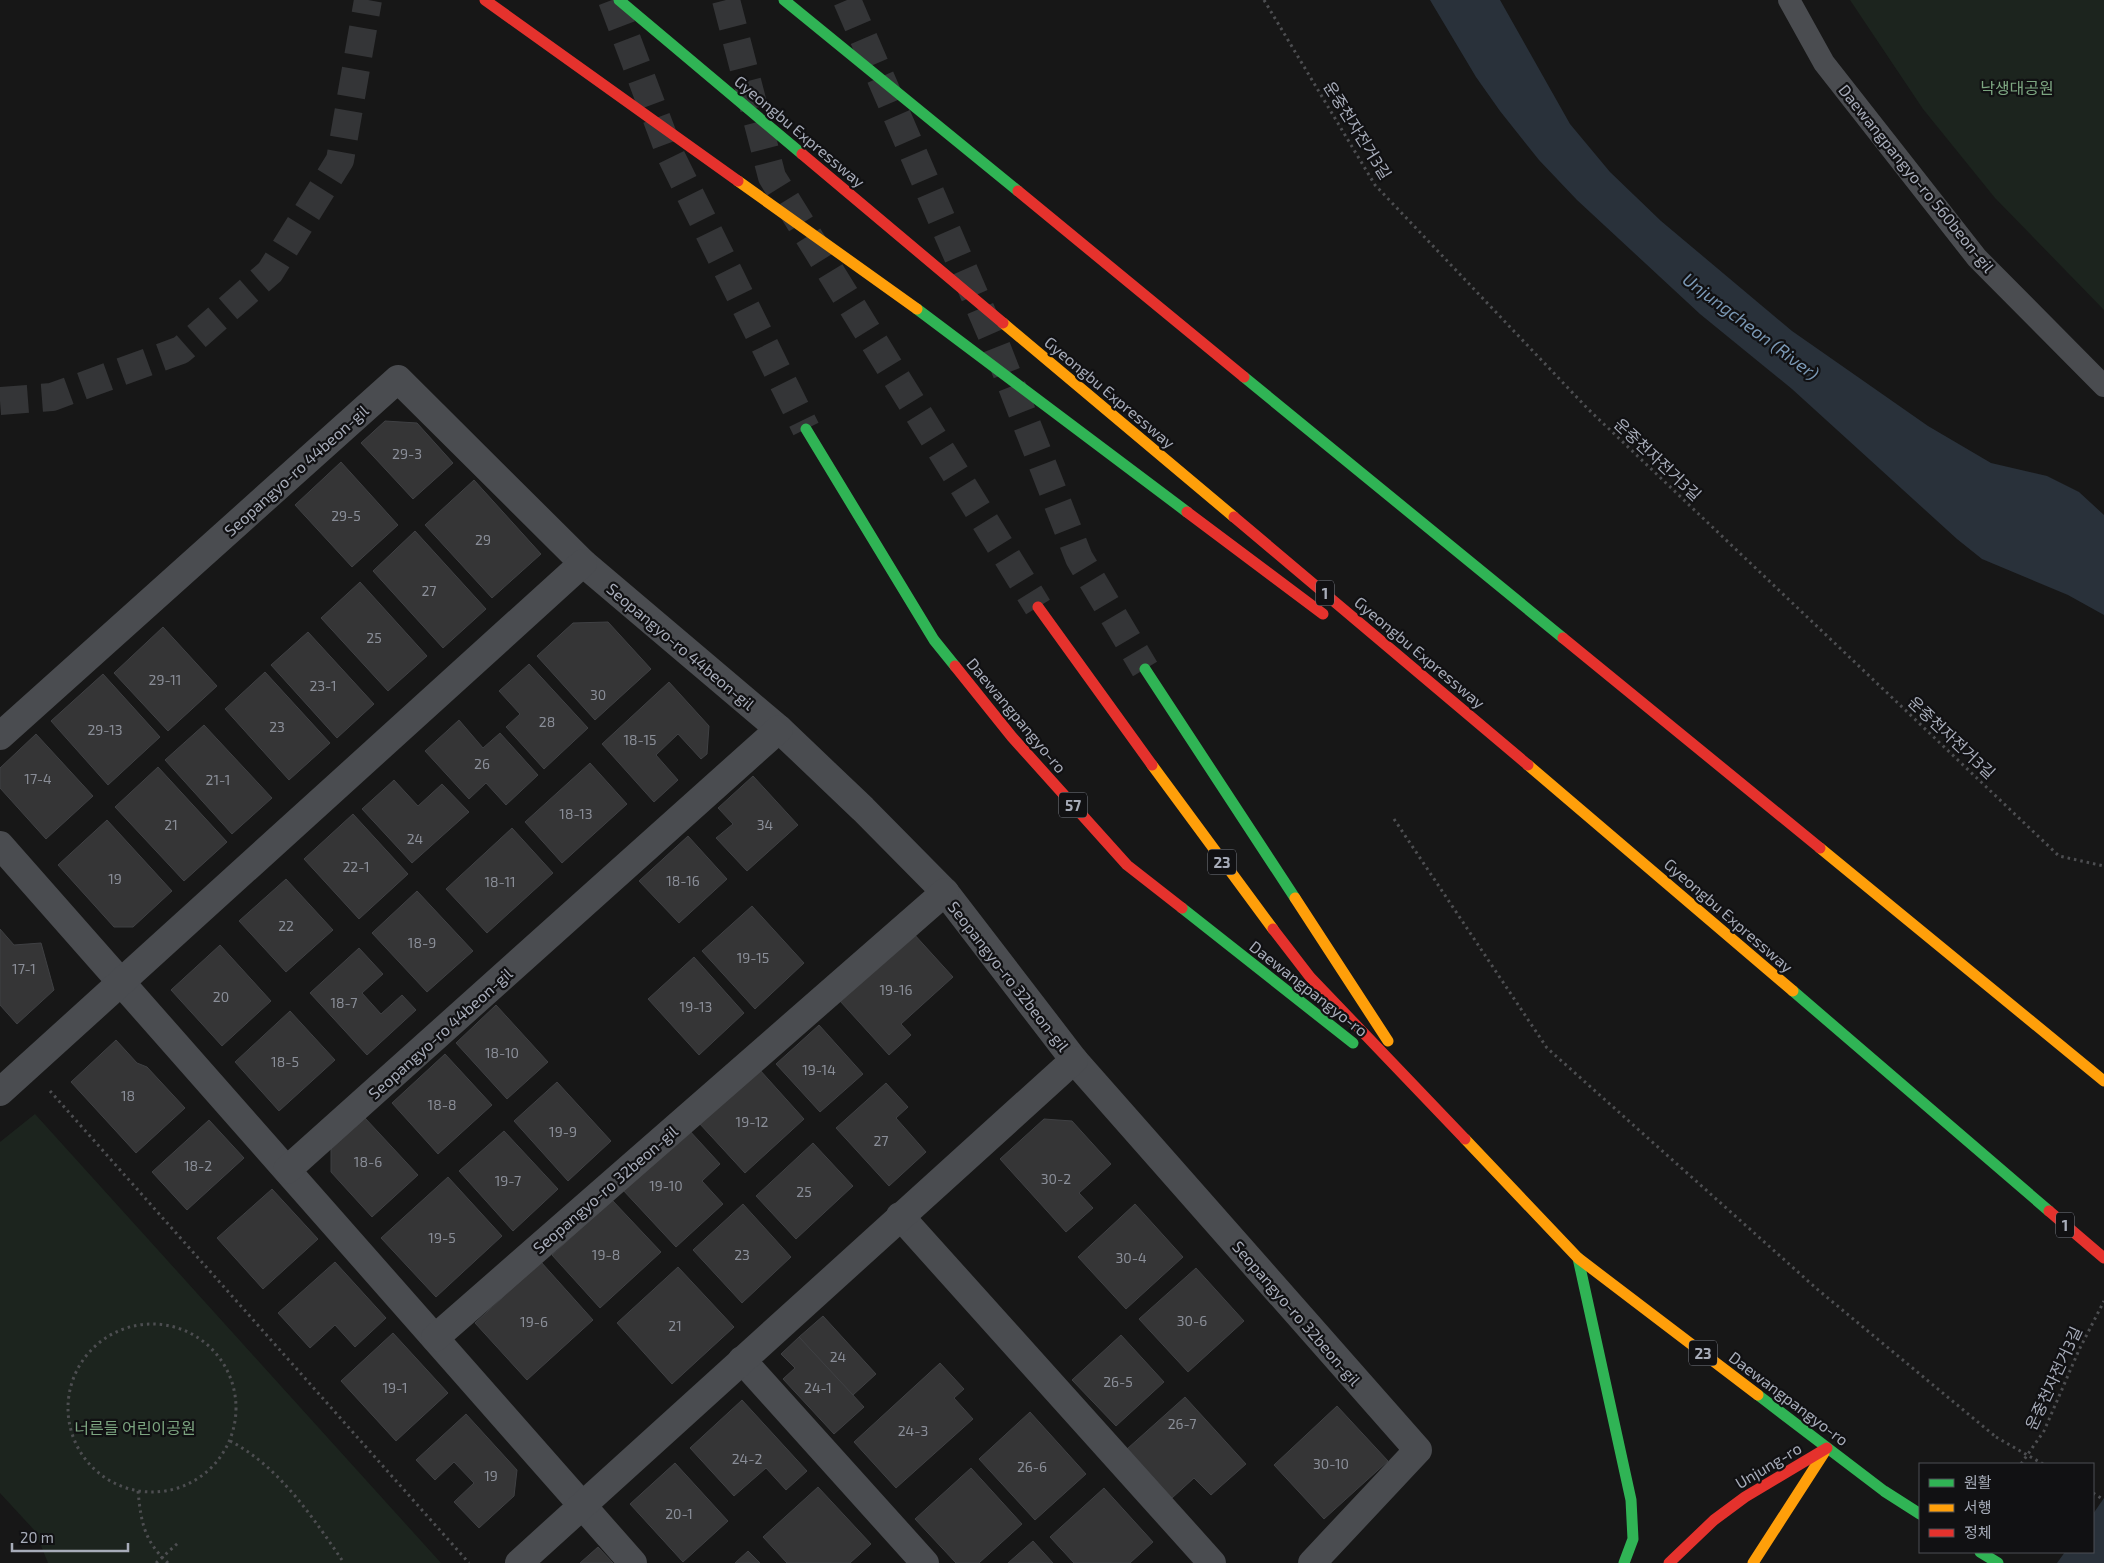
<svg xmlns="http://www.w3.org/2000/svg" width="2104" height="1563" viewBox="0 0 2104 1563" font-family="'Exo 2','Noto Sans KR',sans-serif">
<style>
.green{fill:#1c241e}
.water{fill:#29313a}
.building{fill:#353536;stroke:#3f4043}
.lines{fill:none;stroke-linecap:round;stroke-linejoin:round}
.primary-tunnel{stroke:#343537;stroke-width:28;stroke-dasharray:28 14;stroke-linecap:butt}
.highway-tunnel{stroke:#343537;stroke-width:28;stroke-dasharray:28 14;stroke-linecap:butt}
.path{stroke:#4d4e51;stroke-width:3;stroke-dasharray:2.5 4;stroke-linecap:butt}
.lane{stroke:#4a4c50;stroke-width:22}
.street{stroke:#4a4c50;stroke-width:28}
.fast{stroke:#30b455;stroke-width:11}
.slow{stroke:#ff9f0a;stroke-width:11}
.jam{stroke:#e5322d;stroke-width:11}
.path-bridge{stroke:#4d4e51;stroke-width:3;stroke-dasharray:2.5 4;stroke-linecap:butt}
.labels{text-anchor:middle;dominant-baseline:central;stroke-width:4.5;stroke-linejoin:round;paint-order:stroke}
.number-label{font-size:14px;fill:#8a8e98}
.shield{fill:#111113;stroke:#7a7e87;stroke-width:1}
.shield-label{font-size:15px;font-weight:bold;fill:#a7acb9}
.park-label{font-size:16px;fill:#7ca580;stroke:#111113}
.street-label{font-size:16px;fill:#a7acb9;stroke:#111113}
.water-label{font-size:18px;font-style:italic;fill:#7b99b6;stroke:#111113}
</style>
<rect width="100%" height="100%" fill="#171717"/>
<!-- green -->
<g class="green">
<polygon points="1850,0 2104,0 2104,310 1995,198 1923,109"/>
<polygon points="35,1114 441,1563 48,1563 35,1531 0,1493 0,1142"/>
</g>
<!-- water -->
<g class="water">
<polygon points="1430,0 1500,0 1570,124 1610,172 1661,221 1792,331 1928,426 1991,463 2047,476 2079,492 2104,515 2104,615 2068,595 1982,559 1957,539 1792,389 1700,314 1577,200 1539,160 1500,111 1476,77"/>
<polygon points="2104,1498 2104,1563 2057,1563 2065,1552 2093,1552 2093,1514"/>
</g>
<!-- building -->
<g class="building">
<polygon points="385,421 417,423 453,463 413,499 361,443"/>
<polygon points="341,462 398,525 352,567 295,505"/>
<polygon points="474,480 541,554 492,598 425,525"/>
<polygon points="415,531 486,609 443,648 373,571"/>
<polygon points="360,582 427,656 388,691 321,618"/>
<polygon points="608,622 651,669 595,720 537,656 573,623"/>
<polygon points="163,627 217,686 168,731 114,673"/>
<polygon points="308,632 374,704 337,738 271,665"/>
<polygon points="529,664 588,728 544,769 506,727 520,714 499,691"/>
<polygon points="265,672 330,743 289,780 225,709"/>
<polygon points="103,674 160,737 108,785 51,721"/>
<polygon points="669,682 709,726 707,754 701,759 678,734 656,755 678,780 654,802 602,744"/>
<polygon points="459,720 483,748 500,733 538,775 506,805 486,783 469,799 425,751"/>
<polygon points="204,725 272,798 232,834 165,760"/>
<polygon points="36,734 93,796 46,839 0,788 0,768"/>
<polygon points="590,763 627,804 562,863 525,822"/>
<polygon points="158,767 227,842 184,881 115,807"/>
<polygon points="753,776 798,825 747,871 716,838 733,824 718,808"/>
<polygon points="394,780 418,806 442,784 469,812 412,863 362,809"/>
<polygon points="353,814 408,874 359,919 304,859"/>
<polygon points="107,820 172,891 133,927 114,927 58,865"/>
<polygon points="512,828 553,873 487,933 446,889"/>
<polygon points="688,836 727,879 679,923 639,881"/>
<polygon points="286,879 333,930 286,972 239,921"/>
<polygon points="417,891 473,951 427,992 372,933"/>
<polygon points="752,906 804,963 755,1009 702,951"/>
<polygon points="0,929 14,945 41,943 54,990 17,1024 0,1005"/>
<polygon points="913,933 953,977 901,1024 911,1035 889,1055 840,1001"/>
<polygon points="220,945 271,1001 222,1046 171,990"/>
<polygon points="359,948 383,974 362,993 381,1014 402,995 416,1010 367,1055 310,993"/>
<polygon points="694,957 744,1013 699,1055 648,999"/>
<polygon points="496,1005 548,1062 507,1099 456,1043"/>
<polygon points="290,1011 335,1060 279,1111 235,1062"/>
<polygon points="819,1025 863,1074 820,1112 776,1064"/>
<polygon points="116,1040 137,1063 147,1067 185,1108 136,1153 71,1082"/>
<polygon points="445,1054 492,1105 438,1154 392,1103"/>
<polygon points="759,1069 804,1119 745,1173 699,1123"/>
<polygon points="557,1082 611,1141 568,1181 514,1121"/>
<polygon points="886,1083 908,1107 896,1118 926,1152 889,1186 836,1128"/>
<polygon points="365,1118 418,1175 372,1217 331,1172 331,1149"/>
<polygon points="1044,1119 1072,1121 1111,1164 1079,1193 1093,1208 1066,1232 1000,1159"/>
<polygon points="209,1120 244,1158 187,1210 152,1172"/>
<polygon points="688,1129 720,1164 702,1181 723,1204 676,1247 622,1189"/>
<polygon points="504,1131 558,1189 513,1231 459,1171"/>
<polygon points="813,1143 853,1186 796,1239 756,1196"/>
<polygon points="448,1177 502,1236 436,1297 381,1238"/>
<polygon points="272,1189 318,1239 263,1289 217,1238"/>
<polygon points="612,1200 661,1252 600,1308 552,1255"/>
<polygon points="743,1204 791,1257 742,1303 693,1250"/>
<polygon points="1135,1204 1183,1257 1126,1309 1078,1257"/>
<polygon points="335,1262 386,1318 355,1347 335,1325 310,1348 278,1313"/>
<polygon points="541,1262 593,1320 527,1380 475,1323"/>
<polygon points="678,1267 734,1327 672,1384 617,1323"/>
<polygon points="1196,1268 1244,1321 1188,1372 1139,1319"/>
<polygon points="823,1316 876,1374 853,1395 799,1337"/>
<polygon points="393,1333 448,1393 396,1441 341,1381"/>
<polygon points="1121,1335 1164,1382 1116,1426 1072,1380"/>
<polygon points="799,1337 864,1407 834,1434 783,1379 795,1368 781,1354"/>
<polygon points="940,1363 964,1389 954,1398 973,1419 896,1488 854,1442"/>
<polygon points="1185,1397 1246,1464 1211,1495 1194,1478 1172,1498 1127,1449"/>
<polygon points="742,1400 807,1471 786,1490 766,1468 734,1496 690,1448"/>
<polygon points="1337,1406 1388,1461 1324,1519 1274,1465"/>
<polygon points="1030,1412 1086,1474 1035,1520 979,1459"/>
<polygon points="466,1414 517,1470 514,1496 479,1528 454,1502 474,1483 454,1462 435,1480 416,1460"/>
<polygon points="675,1463 728,1521 683,1562 630,1504"/>
<polygon points="971,1468 1022,1524 979,1563 956,1563 915,1519"/>
<polygon points="818,1487 871,1544 850,1563 787,1563 763,1537"/>
<polygon points="1104,1488 1153,1542 1130,1563 1074,1563 1050,1537"/>
<polygon points="1033,1541 1053,1563 1008,1563"/>
<polygon points="598,1547 613,1563 580,1563"/>
<polygon points="748,1551 760,1563 735,1563"/>
</g>
<g class="lines">
<!-- primary-tunnel -->
<g class="primary-tunnel">
<polyline points="612,0 670,154 806,429"/>
<polyline points="726,0 772,177 1038,607"/>
<polyline points="847,0 993,338 1079,558 1145,669"/>
</g>
<!-- highway-tunnel -->
<polyline class="highway-tunnel" points="0,401 52,397 181,350 270,272 340,160 368,0"/>
<!-- path -->
<g class="path">
<polyline points="1264,0 1375,185 1588,409 2059,856 2104,866"/>
<polyline points="1394,819 1547,1048 1817,1289 1996,1437"/>
<polyline points="50,1091 469,1563"/>
<circle cx="152" cy="1408" r="84"/>
<path d="M 230,1441 C 279,1466 314,1519 344,1563"/>
<polyline points="2021,1464 2044,1431 2079,1350 2104,1301"/>
<path d="M 138,1491 C 141,1522 144,1541 168,1563"/>
<polyline points="2093,1493 2104,1500"/>
<polyline points="156,1563 178,1543"/>
</g>
<!-- lane -->
<polyline class="lane" points="1789,0 1824,63 1977,258 2104,386"/>
<!-- street -->
<g class="street">
<polyline points="0,736 398,379 583,563 779,729 863,809 945,892 1074,1060 1418,1450 1312,1563"/>
<polyline points="0,845 633,1563"/>
<polyline points="0,1092 583,563"/>
<polyline points="287,1170 779,729"/>
<polyline points="900,1216 1212,1563"/>
<polyline points="435,1338 945,892"/>
<polyline points="742,1360 925,1563"/>
<polyline points="519,1563 1074,1060"/>
</g>
<!-- fast -->
<g class="fast">
<polyline points="619,0 802,154"/>
<polyline points="784,0 1018,191"/>
<polyline points="917,309 1187,512"/>
<polyline points="1244,377 1563,638"/>
<polyline points="806,429 934,640 955,666"/>
<polyline points="1145,669 1295,898"/>
<polyline points="1182,908 1353,1043"/>
<polyline points="1793,991 2049,1211"/>
<polyline points="1578,1258 1631,1500 1633,1539 1624,1563"/>
<polyline points="1758,1395 1884,1491 1920,1514"/>
<polyline points="1980,1552 1998,1563"/>
</g>
<!-- slow -->
<g class="slow">
<polyline points="738,181 917,309"/>
<polyline points="1003,323 1234,517"/>
<polyline points="1152,765 1273,929"/>
<polyline points="1528,765 1793,991"/>
<polyline points="1820,848 2104,1081"/>
<polyline points="1295,898 1388,1041"/>
<polyline points="1465,1139 1578,1258 1758,1395"/>
<polyline points="1753,1563 1824,1453"/>
</g>
<!-- jam -->
<g class="jam">
<polyline points="485,0 738,181"/>
<polyline points="802,154 1003,323"/>
<polyline points="1018,191 1244,377"/>
<polyline points="1187,512 1323,614"/>
<polyline points="1234,517 1528,765"/>
<polyline points="1038,607 1152,765"/>
<polyline points="1563,638 1820,848"/>
<polyline points="955,666 1012,737 1127,865 1182,908"/>
<polyline points="1273,929 1310,977 1465,1139"/>
<polyline points="2049,1211 2104,1258"/>
<polyline points="1669,1563 1714,1520 1745,1497 1827,1448"/>
</g>
<!-- path-bridge -->
<polyline class="path-bridge" points="1996,1437 2043,1464"/>
</g>
<g class="labels">
<!-- number labels -->
<g class="number-label">
<text x="407" y="453">29-3</text>
<text x="346" y="515">29-5</text>
<text x="483" y="539">29</text>
<text x="429" y="590">27</text>
<text x="374" y="637">25</text>
<text x="165" y="679">29-11</text>
<text x="323" y="685">23-1</text>
<text x="598" y="694">30</text>
<text x="547" y="721">28</text>
<text x="277" y="726">23</text>
<text x="105" y="729">29-13</text>
<text x="640" y="739">18-15</text>
<text x="482" y="763">26</text>
<text x="38" y="778">17-4</text>
<text x="218" y="779">21-1</text>
<text x="576" y="813">18-13</text>
<text x="171" y="824">21</text>
<text x="765" y="824">34</text>
<text x="415" y="838">24</text>
<text x="356" y="866">22-1</text>
<text x="115" y="878">19</text>
<text x="683" y="880">18-16</text>
<text x="500" y="881">18-11</text>
<text x="286" y="925">22</text>
<text x="422" y="942">18-9</text>
<text x="753" y="957">19-15</text>
<text x="24" y="968">17-1</text>
<text x="896" y="989">19-16</text>
<text x="221" y="996">20</text>
<text x="344" y="1002">18-7</text>
<text x="696" y="1006">19-13</text>
<text x="502" y="1052">18-10</text>
<text x="285" y="1061">18-5</text>
<text x="819" y="1069">19-14</text>
<text x="128" y="1095">18</text>
<text x="442" y="1104">18-8</text>
<text x="752" y="1121">19-12</text>
<text x="563" y="1131">19-9</text>
<text x="881" y="1140">27</text>
<text x="368" y="1161">18-6</text>
<text x="198" y="1165">18-2</text>
<text x="1056" y="1178">30-2</text>
<text x="508" y="1180">19-7</text>
<text x="666" y="1185">19-10</text>
<text x="804" y="1191">25</text>
<text x="442" y="1237">19-5</text>
<text x="606" y="1254">19-8</text>
<text x="742" y="1254">23</text>
<text x="1131" y="1257">30-4</text>
<text x="1192" y="1320">30-6</text>
<text x="534" y="1321">19-6</text>
<text x="675" y="1325">21</text>
<text x="838" y="1356">24</text>
<text x="1118" y="1381">26-5</text>
<text x="395" y="1387">19-1</text>
<text x="818" y="1387">24-1</text>
<text x="1182" y="1423">26-7</text>
<text x="913" y="1430">24-3</text>
<text x="747" y="1458">24-2</text>
<text x="1331" y="1463">30-10</text>
<text x="1032" y="1466">26-6</text>
<text x="491" y="1475">19</text>
<text x="679" y="1513">20-1</text>
</g>
<!-- shield labels -->
<g class="shield">
<rect x="1316" y="580.5" width="18" height="25" rx="4"/>
<rect x="1059" y="792.5" width="28" height="25" rx="4"/>
<rect x="1208" y="849.5" width="28" height="25" rx="4"/>
<rect x="2056" y="1212.5" width="18" height="25" rx="4"/>
<rect x="1689" y="1340.5" width="28" height="25" rx="4"/>
</g>
<g class="shield-label">
<text x="1325" y="593">1</text>
<text x="1073" y="805">57</text>
<text x="1222" y="862">23</text>
<text x="2065" y="1225">1</text>
<text x="1703" y="1353">23</text>
</g>
<!-- park labels -->
<g class="park-label">
<text x="2017" y="87">낙생대공원</text>
<text x="135" y="1427">너른들 어린이공원</text>
</g>
<!-- street labels -->
<g class="street-label">
<text transform="translate(1358 130) rotate(58)">운중천자전거3길</text>
<text transform="translate(800 131) rotate(40)">Gyeongbu Expressway</text>
<text transform="translate(1917 178) rotate(51)">Daewangpangyo-ro 560beon-gil</text>
<text transform="translate(1110 392) rotate(40)">Gyeongbu Expressway</text>
<text transform="translate(1658 459) rotate(43)">운중천자전거3길</text>
<text transform="translate(296 470) rotate(-42)">Seopangyo-ro 44beon-gil</text>
<text transform="translate(681 646) rotate(40)">Seopangyo-ro 44beon-gil</text>
<text transform="translate(1420 652) rotate(40)">Gyeongbu Expressway</text>
<text transform="translate(1017 715) rotate(50)">Daewangpangyo-ro</text>
<text transform="translate(1952 737) rotate(43)">운중천자전거3길</text>
<text transform="translate(1729 915) rotate(41)">Gyeongbu Expressway</text>
<text transform="translate(1009 976) rotate(52)">Seopangyo-ro 32beon-gil</text>
<text transform="translate(1309 988) rotate(38)">Daewangpangyo-ro</text>
<text transform="translate(440 1033) rotate(-42)">Seopangyo-ro 44beon-gil</text>
<text transform="translate(605 1189) rotate(-41)">Seopangyo-ro 32beon-gil</text>
<text transform="translate(1297 1313) rotate(49)">Seopangyo-ro 32beon-gil</text>
<text transform="translate(2053 1378) rotate(-65)">운중천자전거3길</text>
<text transform="translate(1789 1398) rotate(37)">Daewangpangyo-ro</text>
<text transform="translate(1768 1465) rotate(-31)">Unjung-ro</text>
</g>
<!-- water labels -->
<g class="water-label">
<text transform="translate(1751 326) rotate(37)">Unjungcheon (River)</text>
</g>
</g>
<!-- legend -->
<rect x="1919" y="1463" width="175" height="90" fill="#111113" stroke="#4d4f55"/>
<rect x="1929" y="1479" width="25" height="8" fill="#30b455" stroke="#4d4f55"/>
<text x="1964" y="1488" font-size="15" fill="#a7acb9">원활</text>
<rect x="1929" y="1504" width="25" height="8" fill="#ff9f0a" stroke="#4d4f55"/>
<text x="1964" y="1513" font-size="15" fill="#a7acb9">서행</text>
<rect x="1929" y="1529" width="25" height="8" fill="#e5322d" stroke="#4d4f55"/>
<text x="1964" y="1538" font-size="15" fill="#a7acb9">정체</text>
<!-- scale -->
<path d="M12 1543v8h116v-8" fill="none" stroke="#a7acb9" stroke-width="2.5"/>
<text x="20" y="1543" font-size="15" fill="#a7acb9" stroke="#111113" stroke-width="4" paint-order="stroke">20 m</text>
</svg>
